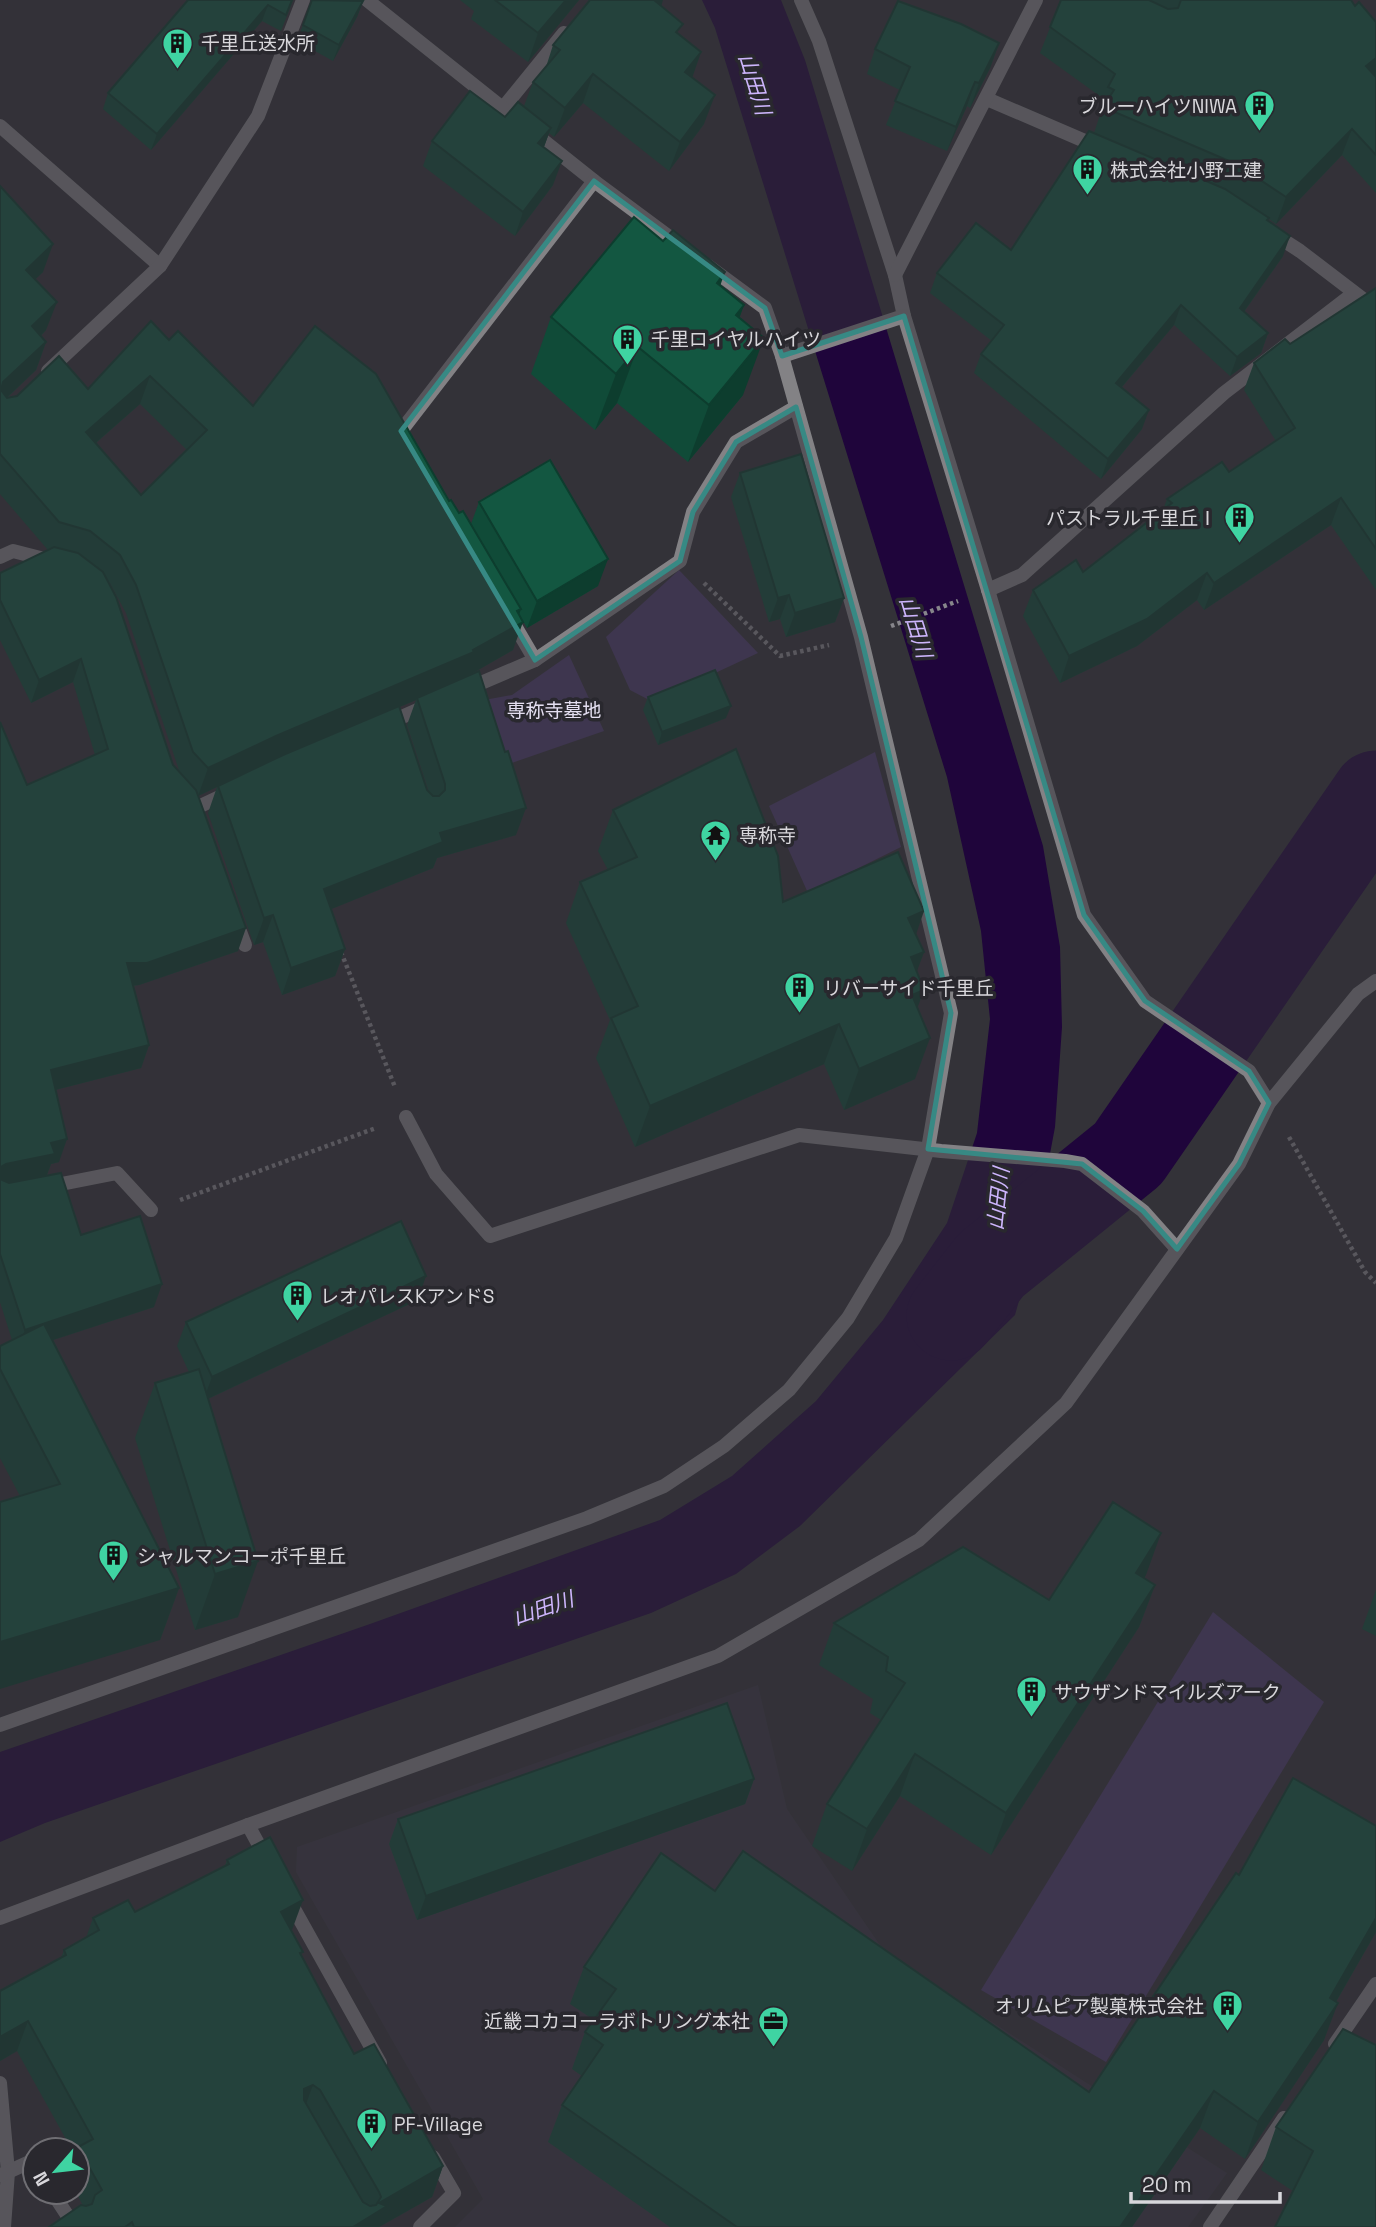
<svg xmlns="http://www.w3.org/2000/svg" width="1376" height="2227" viewBox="0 0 1376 2227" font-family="'Space Grotesk','Noto Sans JP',sans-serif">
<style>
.built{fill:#3b3743}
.green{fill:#4d3c6b}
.water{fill:#1f053b}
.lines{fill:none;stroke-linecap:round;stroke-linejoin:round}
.river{stroke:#1f053b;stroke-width:89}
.path{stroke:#87868b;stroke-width:4.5;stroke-dasharray:3.5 3.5;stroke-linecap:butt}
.service{stroke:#838285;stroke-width:14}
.minor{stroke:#838285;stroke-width:14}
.wall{fill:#104b38;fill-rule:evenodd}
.shaded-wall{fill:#0d3d2e}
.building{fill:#135741;stroke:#0d3d2e;stroke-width:2;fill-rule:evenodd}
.marked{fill:none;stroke:#378984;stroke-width:5;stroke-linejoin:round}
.labels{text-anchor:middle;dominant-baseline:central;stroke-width:7;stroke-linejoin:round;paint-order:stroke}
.poi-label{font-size:19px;fill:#d8d7db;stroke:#29282e;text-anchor:start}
.park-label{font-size:19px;fill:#e4dff1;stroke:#29282e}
.water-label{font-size:21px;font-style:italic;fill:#cdb5fc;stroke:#29282e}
</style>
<rect width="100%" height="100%" fill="#333238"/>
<!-- built -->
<polygon class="built" points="758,1685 787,1809 886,1954 1227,2173 1188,2227 455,2227 483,2199 296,1872 297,1847"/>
<!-- green -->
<g class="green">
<polygon points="679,570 758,653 653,702 630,690 606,637"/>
<polygon points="569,655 604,731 503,766 479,701 512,695"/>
<polygon points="875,752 901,847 808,893 769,806"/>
<polygon points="1213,1612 1324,1702 1106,2062 981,1990"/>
</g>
<!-- water -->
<polygon class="water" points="702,0 781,0 805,60 1043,846 1060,947 1062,1027 1055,1127 1030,1261 1015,1315 800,1526 736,1574 651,1613 45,1823 0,1842 0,1752 370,1624 660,1520 732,1476 816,1401 883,1320 947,1223 977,1133 990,1019 981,931 947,777 715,28"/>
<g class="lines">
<!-- river -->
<polyline class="river" points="951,1316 991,1265 1128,1154 1376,795"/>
<!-- path -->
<g class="path">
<polyline points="704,583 780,656 829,645"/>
<polyline points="891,626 958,601"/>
<polyline points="341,952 395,1087"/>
<polyline points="1289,1137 1365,1272 1376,1283"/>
<polyline points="180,1200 376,1128"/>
</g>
<!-- service -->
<polyline class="service" points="503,108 564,33"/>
<!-- minor -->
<g class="minor">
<polyline points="367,0 594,181 683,247"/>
<polyline points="801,0 819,41 895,275 904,316 988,590 1084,915 1145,1001 1249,1071 1269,1103"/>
<polyline points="987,99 1101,148"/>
<polyline points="0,126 160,266"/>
<polyline points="1272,233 1300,251 1376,309"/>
<polyline points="895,275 1036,0"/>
<polyline points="782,356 904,316"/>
<polyline points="48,371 160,266 258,116 303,0"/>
<polyline points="407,441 401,431 594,181"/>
<polyline points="0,557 13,551 52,561"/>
<polyline points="988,590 1022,575 1224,393 1354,293"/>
<polyline points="511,619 535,660"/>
<polyline points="467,689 535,660 680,561 693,512 736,442 796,407"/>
<polyline points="386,724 429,705"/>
<polyline points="196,808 230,792"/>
<polyline points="236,921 245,945"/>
<polyline points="406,1117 436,1174 490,1236 799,1135 941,1151 1065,1161 1082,1164 1143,1211 1177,1249"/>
<polyline points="46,1187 117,1173 151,1210"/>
<polyline points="0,1725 587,1518 664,1486 724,1446 789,1390 848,1318 896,1238 928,1149 951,1013 861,637 782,356 765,308 708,266"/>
<polyline points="248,1825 266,1858"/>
<polyline points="289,1900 380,2063"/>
<polyline points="0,1918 248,1825 718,1656 919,1540 1066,1403 1239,1164 1269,1103 1358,994 1376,981"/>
<polyline points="1335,2044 1376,1984"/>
<polyline points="0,2083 8,2172 4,2227"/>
<polyline points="1,2175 32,2161 35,2166"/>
<polyline points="52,2192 75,2227"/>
<polyline points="420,2227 454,2193 433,2157"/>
<polyline points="1210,2227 1284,2118"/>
</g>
</g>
<!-- wall -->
<g class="wall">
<polygon points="188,0 293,0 281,31 262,21 151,150 103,109 108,93"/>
<polygon points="312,0 363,1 357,17 333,61 297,41"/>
<polygon points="460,0 579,0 528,62 471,19 474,11"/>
<polygon points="1061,0 1351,0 1355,6 1376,22 1376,193 1342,155 1276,224 1269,219 1268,221 1283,256 1244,312 1268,333 1261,353 1230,376 1174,325 1122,387 1142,429 1101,479 974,373 981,354 992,341 930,293 937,273 1011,250 1094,133 1100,115 1098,114 1104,99 1040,53"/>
<polygon points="661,7 679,34 701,52 692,77 704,124 669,171 583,103 554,137 549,133 544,147 553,185 515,236 423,166 432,141 505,117 524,106 533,82 546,67 553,45"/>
<polygon points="999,43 990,68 970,108 967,106 947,151 886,125 900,90 867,74 875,49"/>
<path d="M 0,186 L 43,272 L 35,279 L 46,330 L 41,336 L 46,342 L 36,370 L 7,398 L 88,389 L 169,340 L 253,406 L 449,501 L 459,513 L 471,524 L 479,502 L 598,586 L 527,628 L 519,614 L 513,650 L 464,678 L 516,835 L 437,858 L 433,868 L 331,909 L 345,949 L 335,976 L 282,995 L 263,942 L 254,945 L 208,813 L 217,787 L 198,796 L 238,951 L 139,985 L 133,986 L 149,1045 L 141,1068 L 55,1090 L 59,1162 L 51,1164 L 47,1175 L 81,1235 L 154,1307 L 53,1340 L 179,1588 L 160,1640 L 20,1496 L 0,1458 L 0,1346 L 12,1340 L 0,1302 L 0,722 L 27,785 L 95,755 L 73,682 L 31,703 L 0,640 L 0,573 L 48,550 L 0,494 ZM 140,404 L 187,450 L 141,495 L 96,443 ZM 108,581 L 110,583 L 126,613 L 180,773 L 173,765 ZM 416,700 L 407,725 L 429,792 L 427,790 L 399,707 Z"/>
<polygon points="663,241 744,305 739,318 743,395 688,462 617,403 595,430 531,374 551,317"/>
<polygon points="1376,288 1376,590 1331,525 1204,610 1197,600 1137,646 1060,683 1023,616 1033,590 1083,572 1163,510 1167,499 1229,472 1276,441 1244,390 1254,363 1290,344"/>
<polygon points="740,473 844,598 835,622 786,637 780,619 769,622 731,497"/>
<polygon points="648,697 726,718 658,745 643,710"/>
<polygon points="613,810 783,902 916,935 924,952 916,971 918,1009 915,1079 844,1110 824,1064 635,1147 596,1058 610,1020 566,923 580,882 608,870 598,851"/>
<polygon points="418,1300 208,1399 238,1617 195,1630 135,1438 155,1383 189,1372 177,1346 186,1322"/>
<polygon points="1161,1533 1144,1578 1155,1585 1139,1627 991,1855 900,1796 852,1871 812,1846 827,1804 881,1720 870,1713 873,1699 819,1665 834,1623 1049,1600"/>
<polygon points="1376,1590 1376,1636 1362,1629"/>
<polygon points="754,1779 745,1804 417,1920 389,1844 398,1819"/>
<polygon points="1376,1826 1376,1932 1336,2002 1324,2040 1245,2159 1200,2128 1132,2227 670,2227 548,2142 562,2105 582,2076 572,2069 585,2032 594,2020 570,2004 584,1967 715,1891 1089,2092 1239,1875"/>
<polygon points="227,1860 292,1930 291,1931 303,1952 301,1955 354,2054 443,2166 432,2197 379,2227 49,2227 83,2206 76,2192 77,2192 77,2150 72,2150 17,2051 0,2061 61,1958 64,1950 86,1938 93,1918 135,1912 225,1866"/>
<polygon points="1376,2045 1293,2191 1261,2170 1276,2127"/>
</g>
<!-- shaded-wall -->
<g class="shaded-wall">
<polygon points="566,0 579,0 528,62 538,33"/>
<polygon points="654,0 663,0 661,7 643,30"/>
<polygon points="363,1 357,17 333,61 339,45"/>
<polygon points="268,5 262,21 151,150 157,134"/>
<polygon points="999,43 990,68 970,108 979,83"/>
<polygon points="701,52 691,81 685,72"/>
<polygon points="1376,58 1376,76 1366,66"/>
<polygon points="593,74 583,103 554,137 565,108"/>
<polygon points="975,82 967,106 947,151 956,127"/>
<polygon points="715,95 704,124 669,171 680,142"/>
<polygon points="551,128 542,152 538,143"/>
<polygon points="1352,129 1342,155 1276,224 1286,197"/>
<polygon points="562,161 553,185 515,236 523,212"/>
<polygon points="1290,236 1283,256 1233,327 1240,308"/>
<polygon points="53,244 43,272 16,298 26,270"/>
<polygon points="725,272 705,329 717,283"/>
<polygon points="57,302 46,330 22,354 32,326"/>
<polygon points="744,305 724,361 736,315"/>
<polygon points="1181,305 1174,325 1109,402 1116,383"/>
<polygon points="1268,333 1261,353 1230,376 1237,357"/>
<polygon points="764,338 743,395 688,462 709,405"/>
<polygon points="46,342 36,370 0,404 0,391 3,382"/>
<polygon points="638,347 617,403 595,430 616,374"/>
<polygon points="150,376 140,404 76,460 86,432"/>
<polygon points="1149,410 1142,429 1101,479 1108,459"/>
<polygon points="1341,498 1331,525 1204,610 1214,583"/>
<polygon points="608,559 598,586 527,628 537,601"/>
<polygon points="1207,573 1197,600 1137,646 1060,683 1069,656"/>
<polygon points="789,595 780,619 769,622 778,598"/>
<polygon points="844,598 835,622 786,637 795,613"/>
<polygon points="521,609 515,627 523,622 513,650 464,678 417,698 416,700 265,764 198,796 208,768 276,736 473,650"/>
<polygon points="81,659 73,682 31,703 39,680"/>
<polygon points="731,706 726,718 658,745 662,732"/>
<polygon points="526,808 516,835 437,858 433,868 314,916 324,889 440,833"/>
<polygon points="924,911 910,952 908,918"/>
<polygon points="273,915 263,942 254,945 264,918"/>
<polygon points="246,928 238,951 139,985 119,986 127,963"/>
<polygon points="345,949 335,976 282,995 291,968"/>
<polygon points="924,952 909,993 911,957"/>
<polygon points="924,990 909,1031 912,995"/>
<polygon points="839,1024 824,1064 635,1147 650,1106"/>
<polygon points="930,1038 915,1079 844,1110 859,1069"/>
<polygon points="149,1045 141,1068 43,1093 51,1070"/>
<polygon points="67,1139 59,1162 51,1164 46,1177 0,1186 0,1171 1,1167 51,1143"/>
<polygon points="426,1276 418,1300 203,1401 212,1377"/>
<polygon points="162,1284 154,1307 16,1352 25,1330"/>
<polygon points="1161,1533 1146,1575 1121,1615 1136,1573"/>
<polygon points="258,1561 238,1617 195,1630 215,1574"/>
<polygon points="1155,1585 1139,1627 991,1855 1006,1813"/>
<polygon points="179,1588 160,1640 0,1689 0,1642"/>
<polygon points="915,1754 900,1796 852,1871 867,1829"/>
<polygon points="754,1779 745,1804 417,1920 426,1896"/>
<polygon points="303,1900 292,1930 270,1942 281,1912"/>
<polygon points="1376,1918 1376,1932 1319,2031 1338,2003 1324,2040 1245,2159 1258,2122"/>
<polygon points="28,2021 17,2051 0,2061 0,2037"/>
<polygon points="313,2085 302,2115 304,2089"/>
<polygon points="1214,2091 1200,2128 1132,2227 1120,2227"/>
<polygon points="443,2166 432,2197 379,2227 353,2227 379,2203"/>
</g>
<!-- building -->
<g class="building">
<polygon points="188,0 292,0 286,15 268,5 157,134 108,93"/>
<polygon points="312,0 363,1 339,45 303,25"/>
<polygon points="495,0 566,0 538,33"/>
<polygon points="590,0 654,0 683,24 676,32 701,52 685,72 715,95 680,142 593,74 565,108 533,82 560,50 553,45"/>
<polygon points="1061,0 1149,0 1168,9 1178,8 1181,0 1351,0 1355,6 1359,2 1376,22 1376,58 1366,66 1376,77 1376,155 1352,129 1286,197 1236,164 1103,107 1114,90 1108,87 1115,74 1050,27"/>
<polygon points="898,1 961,24 999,43 979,83 975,82 956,127 895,101 910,67 875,49"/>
<polygon points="470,91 505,117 518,102 551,128 538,143 562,161 523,212 432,141"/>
<polygon points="1089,131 1225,189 1269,218 1267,220 1290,236 1240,308 1268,333 1237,357 1181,305 1116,383 1149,410 1108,459 981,354 1004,325 937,273 976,223 1011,250"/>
<path d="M 0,186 L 53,244 L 26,270 L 57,302 L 32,326 L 46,342 L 3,382 L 1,390 L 7,398 L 17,396 L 59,356 L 88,389 L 151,321 L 169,340 L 178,331 L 253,406 L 315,326 L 376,374 L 449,501 L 451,500 L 459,513 L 463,511 L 521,609 L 517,611 L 523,622 L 473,650 L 474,652 L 276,736 L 208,768 L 193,752 L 136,585 L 120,555 L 90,531 L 59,522 L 0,454 ZM 150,376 L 207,430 L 141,495 L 86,432 Z"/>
<polygon points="634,217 663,241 673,230 725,272 717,283 744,305 736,315 764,338 709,405 638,347 616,374 551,317"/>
<polygon points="1376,288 1376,549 1341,498 1214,583 1207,573 1147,619 1069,656 1033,590 1076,560 1083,572 1172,503 1167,499 1222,462 1229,472 1295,428 1254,363 1285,339 1290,344"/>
<polygon points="801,454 844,598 795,613 789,595 778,598 740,473"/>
<polygon points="550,460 608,559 537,601 479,502"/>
<polygon points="54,547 78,553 103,572 116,597 173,765 196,790 246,928 147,963 127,963 149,1045 51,1070 67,1139 51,1143 55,1154 6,1164 1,1167 0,1171 0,722 27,785 108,749 81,659 39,680 0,600 0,573"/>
<polygon points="715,670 731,706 662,732 648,697"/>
<polygon points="479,671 505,752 508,751 526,808 440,833 443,842 324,889 345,949 291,968 273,915 264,918 218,786 283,755 399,706 427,790 433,796 439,796 445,790 445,784 417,698"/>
<polygon points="736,749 778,856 783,902 898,852 924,911 908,918 924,952 911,957 924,990 912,995 930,1038 859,1069 839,1024 650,1106 611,1018 638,1006 580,882 637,857 613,810"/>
<polygon points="61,1173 81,1235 140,1216 162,1284 25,1330 0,1254 0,1177 2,1180 9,1183"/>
<polygon points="401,1221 426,1276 212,1377 186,1322"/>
<polygon points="44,1324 179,1588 0,1642 0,1502 60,1484 0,1369 0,1346"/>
<polygon points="199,1369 258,1561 215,1574 155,1383"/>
<polygon points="1113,1502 1161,1533 1136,1573 1155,1585 1006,1813 915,1754 867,1829 827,1804 905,1683 886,1671 888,1657 834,1623 963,1547 1049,1600"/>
<polygon points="727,1703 754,1779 426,1896 398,1819"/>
<polygon points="1293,1778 1376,1826 1376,1918 1330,1998 1338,2003 1258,2122 1214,2091 1120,2227 737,2227 562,2105 603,2045 585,2032 616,1989 584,1967 661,1853 715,1891 743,1851 1089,2092 1236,1873 1239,1875"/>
<path d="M 270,1837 L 303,1900 L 281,1912 L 303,1952 L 300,1953 L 354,2054 L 374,2044 L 443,2166 L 379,2203 L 387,2206 L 353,2227 L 134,2227 L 132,2222 L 125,2227 L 49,2227 L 81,2205 L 86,2206 L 92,2204 L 95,2195 L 102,2190 L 78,2147 L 93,2139 L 28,2021 L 0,2037 L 0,1991 L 66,1955 L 64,1950 L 99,1930 L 93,1918 L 128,1900 L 135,1912 L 229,1864 L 227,1860 ZM 313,2085 L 320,2090 L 379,2192 L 381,2197 L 376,2205 L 370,2206 L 363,2202 L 304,2100 L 304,2089 Z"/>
<polygon points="1343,2029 1376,2045 1376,2227 1275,2227 1313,2151 1276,2127"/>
</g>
<!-- marked area -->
<path d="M0 0H1376V2227H0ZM 594,181 L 765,308 L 782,356 L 904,316 L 1084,915 L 1145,1001 L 1249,1071 L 1269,1103 L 1239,1164 L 1177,1249 L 1143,1211 L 1082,1164 L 928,1149 L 951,1013 L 861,637 L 796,407 L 736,442 L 693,512 L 680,561 L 535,660 L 401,431 Z" fill="#333238" fill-opacity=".55" fill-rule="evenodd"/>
<path class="marked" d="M 594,181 L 765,308 L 782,356 L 904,316 L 1084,915 L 1145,1001 L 1249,1071 L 1269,1103 L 1239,1164 L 1177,1249 L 1143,1211 L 1082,1164 L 928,1149 L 951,1013 L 861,637 L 796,407 L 736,442 L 693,512 L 680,561 L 535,660 L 401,431 Z"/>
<!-- icons -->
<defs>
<symbol id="building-pin" viewBox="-11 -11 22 30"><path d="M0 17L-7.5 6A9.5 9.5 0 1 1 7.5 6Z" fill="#3fd4a2" stroke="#29282e"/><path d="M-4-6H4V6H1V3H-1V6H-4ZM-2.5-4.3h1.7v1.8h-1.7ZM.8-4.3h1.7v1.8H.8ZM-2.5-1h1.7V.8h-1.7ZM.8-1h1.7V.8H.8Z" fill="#111"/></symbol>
<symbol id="temple-pin" viewBox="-11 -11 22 30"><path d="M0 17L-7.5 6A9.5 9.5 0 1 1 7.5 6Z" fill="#3fd4a2" stroke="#29282e"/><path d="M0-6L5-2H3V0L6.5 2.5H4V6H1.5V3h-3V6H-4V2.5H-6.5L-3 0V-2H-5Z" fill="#111"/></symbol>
<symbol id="office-pin" viewBox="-11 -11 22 30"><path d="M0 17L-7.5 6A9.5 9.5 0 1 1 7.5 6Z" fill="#3fd4a2" stroke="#29282e"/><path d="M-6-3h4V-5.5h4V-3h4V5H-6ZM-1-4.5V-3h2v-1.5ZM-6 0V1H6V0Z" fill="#111"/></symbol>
</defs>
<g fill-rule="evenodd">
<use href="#building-pin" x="160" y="26" width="35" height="47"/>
<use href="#building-pin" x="1242" y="88" width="35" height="47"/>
<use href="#building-pin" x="1070" y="152" width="35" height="47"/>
<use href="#building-pin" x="610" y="322" width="35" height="47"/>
<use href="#building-pin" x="1222" y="500" width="35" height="47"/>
<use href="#temple-pin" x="698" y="818" width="35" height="47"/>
<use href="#building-pin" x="782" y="970" width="35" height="47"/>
<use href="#building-pin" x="280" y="1278" width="35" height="47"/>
<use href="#building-pin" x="96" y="1538" width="35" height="47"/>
<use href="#building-pin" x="1014" y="1674" width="35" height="47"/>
<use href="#building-pin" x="1210" y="1988" width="35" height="47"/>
<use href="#office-pin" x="756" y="2004" width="35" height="47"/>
<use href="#building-pin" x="354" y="2106" width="35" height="47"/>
</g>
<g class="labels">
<!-- poi labels -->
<g class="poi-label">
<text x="201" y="43">千里丘送水所</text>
<text x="1237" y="106" text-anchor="end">ブルーハイツNIWA</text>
<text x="1110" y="170">株式会社小野工建</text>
<text x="651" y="339">千里ロイヤルハイツ</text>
<text x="1217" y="518" text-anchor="end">パストラル千里丘Ⅰ</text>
<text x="739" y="835">専称寺</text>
<text x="823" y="988">リバーサイド千里丘</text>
<text x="320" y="1296">レオパレスKアンドS</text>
<text x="137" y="1556">シャルマンコーポ千里丘</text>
<text x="1054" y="1692">サウザンドマイルズアーク</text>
<text x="1204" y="2006" text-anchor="end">オリムピア製菓株式会社</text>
<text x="750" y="2021" text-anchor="end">近畿コカコーラボトリング本社</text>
<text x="394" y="2124">PF-Village</text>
</g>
<!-- park labels -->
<g class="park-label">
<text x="554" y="710">専称寺墓地</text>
</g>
<!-- water labels -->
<g class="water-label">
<text transform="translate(755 84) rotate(73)">山田川</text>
<text transform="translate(916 627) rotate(73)">山田川</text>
<text transform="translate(998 1199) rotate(-84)">山田川</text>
<text transform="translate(543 1608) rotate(-19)">山田川</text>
</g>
</g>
<!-- north arrow -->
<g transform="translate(56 2171) rotate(242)"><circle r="33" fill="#29282e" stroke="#6f6e73" stroke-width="2"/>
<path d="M0-5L12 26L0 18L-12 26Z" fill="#3fd4a2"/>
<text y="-10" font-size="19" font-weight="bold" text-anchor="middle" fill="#d8d7db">N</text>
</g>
<!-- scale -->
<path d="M1131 2192v10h149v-10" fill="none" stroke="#d8d7db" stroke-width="3.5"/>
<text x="1142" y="2192" font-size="21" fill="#d8d7db" stroke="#29282e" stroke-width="5" paint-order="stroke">20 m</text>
</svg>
